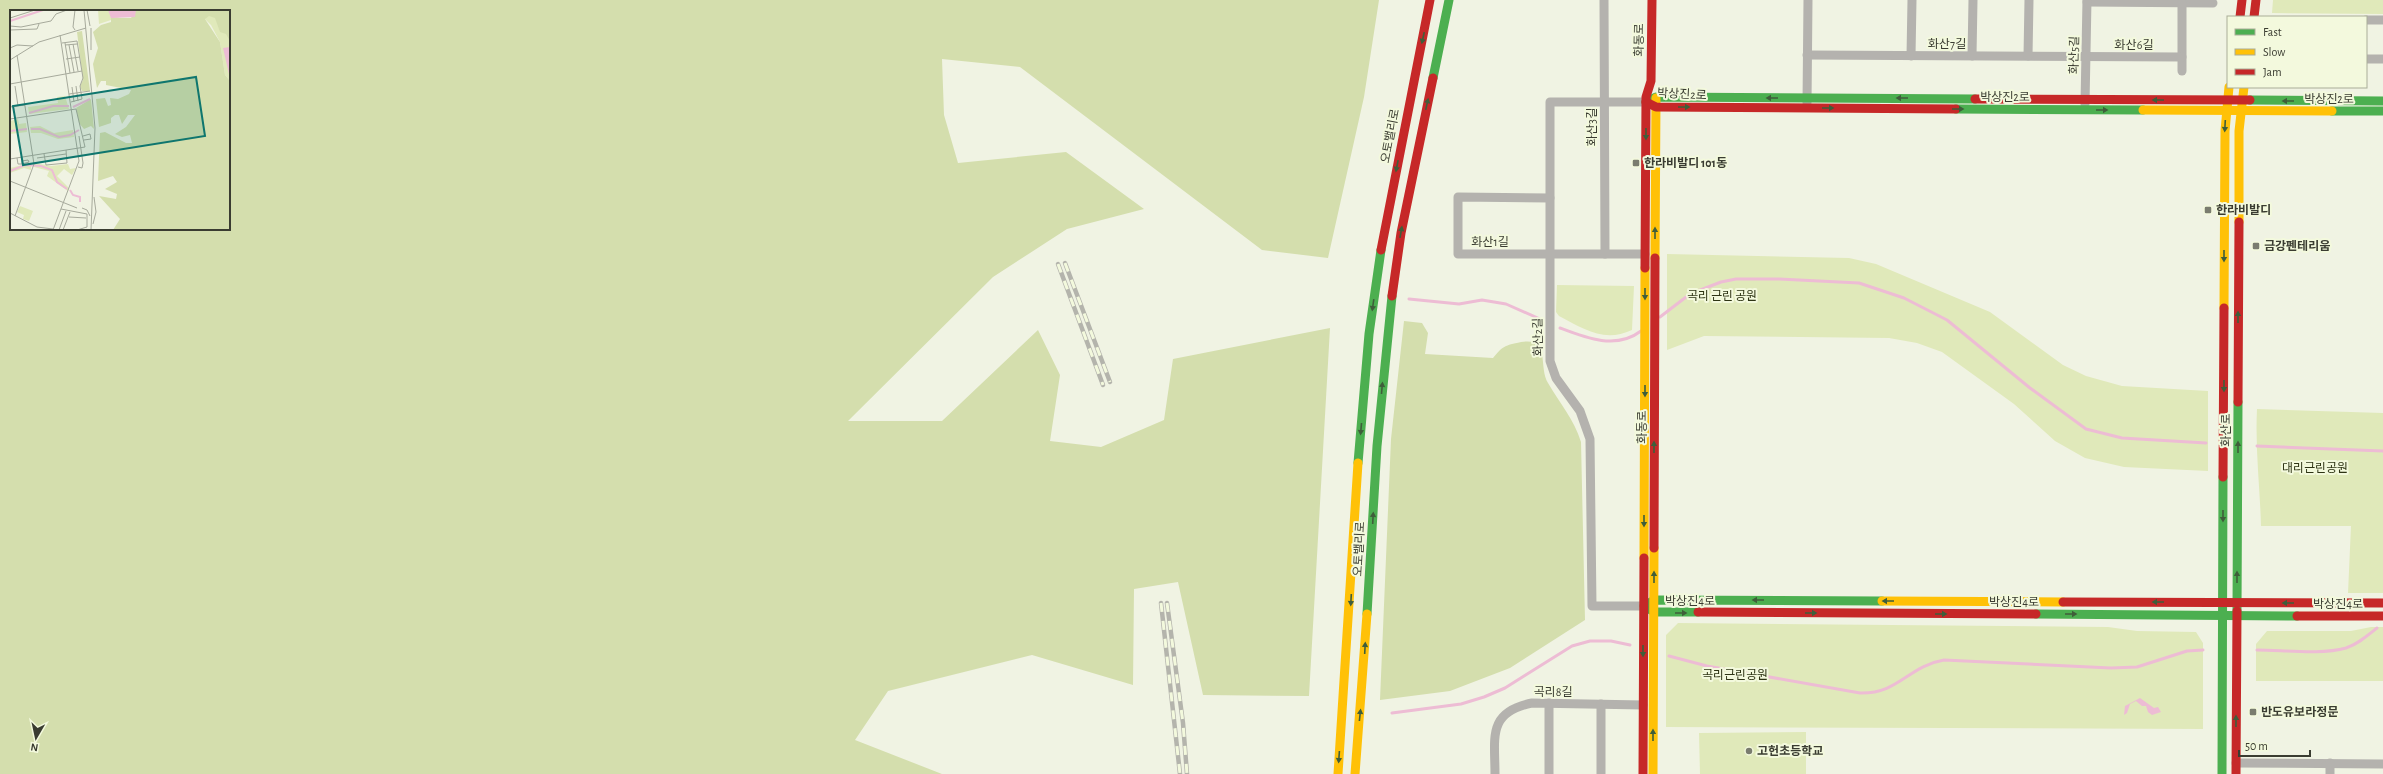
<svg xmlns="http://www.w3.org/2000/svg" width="2383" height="774" viewBox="0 0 2383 774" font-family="'Alegreya Sans','Noto Sans KR',sans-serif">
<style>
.green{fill:#e0e9ba}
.forest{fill:#d4dead;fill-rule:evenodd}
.water{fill:#edbcd4}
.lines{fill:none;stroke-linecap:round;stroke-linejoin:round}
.stream{stroke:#edbcd4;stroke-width:3}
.street{stroke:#b4b2ae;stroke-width:9}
.fast{stroke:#4caf50;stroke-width:9}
.slow{stroke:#ffc107;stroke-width:9}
.jam{stroke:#c62828;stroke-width:9}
.rail-casing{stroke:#b4b4ac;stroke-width:4.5}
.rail{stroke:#f3f9dd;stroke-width:3;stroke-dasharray:9;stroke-linecap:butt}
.oneway{fill:#3f5e3a}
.poi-dot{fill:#7a7c6f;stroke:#f3f9dd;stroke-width:1.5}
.labels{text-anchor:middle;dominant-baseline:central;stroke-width:4;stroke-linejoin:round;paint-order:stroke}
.street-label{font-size:12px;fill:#3a3c31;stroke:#f3f9dd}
.poi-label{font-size:12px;font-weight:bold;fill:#3a3c31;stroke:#f3f9dd;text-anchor:start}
.park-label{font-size:12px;fill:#2e3414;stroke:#f3f9dd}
.inset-river{fill:none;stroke:#edbcd4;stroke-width:2}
.inset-road{fill:none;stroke:#a7aa9c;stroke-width:1}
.view{fill:#0f766e;fill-opacity:0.15;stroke:#0f766e;stroke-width:2}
.inset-edge{fill:none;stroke:#3a3c31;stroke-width:2}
</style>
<rect width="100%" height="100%" fill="#f0f3e3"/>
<!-- green -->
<g class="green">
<polygon points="2273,0 2383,0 2383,14 2272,13"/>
<polygon points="1667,254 1849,258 1876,264 1990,312 2063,365 2086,376 2122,386 2208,391 2208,471 2124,467 2085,458 2055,441 2014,404 1942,352 1917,343 1889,338 1704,336 1667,350"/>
<path d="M 1557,285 L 1634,286 L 1632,330 C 1604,343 1584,329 1559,316 L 1556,312 Z"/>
<path d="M 2257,409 L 2383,413 L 2383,593 L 2348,593 L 2351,526 L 2261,526 C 2260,487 2255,449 2257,409 Z"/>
<polygon points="1678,623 2108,627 2137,631 2196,632 2203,643 2203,729 1666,727 1666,635"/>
<polygon points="2371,627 2383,627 2383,681 2256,681 2256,644 2267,631 2351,631"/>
<polygon points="1806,732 1806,774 1700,774 1699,733"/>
</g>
<!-- forest -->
<g class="forest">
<path d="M 0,0 L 1379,0 L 1364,97 L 1328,258 L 1262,250 L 1020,67 L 942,59 L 944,115 L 958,163 L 1066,152 L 1144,209 L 1067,229 L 993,277 L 848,421 L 942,421 L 1038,330 L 1060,375 L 1050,441 L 1101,447 L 1164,420 L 1173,359 L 1330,328 L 1309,696 L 1203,695 L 1178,582 L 1134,589 L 1133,685 L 1032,655 L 888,691 L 855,740 L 942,774 L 0,774 ZM 11,11 L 229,11 L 229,229 L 11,229 Z"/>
<path d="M 1404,321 L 1422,323 L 1428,333 L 1425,354 L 1493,358 C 1504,345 1504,346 1521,342 C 1551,337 1538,366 1548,383 C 1560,404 1574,419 1581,442 L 1585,620 L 1510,668 L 1450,691 L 1380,700 L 1391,439 Z"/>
</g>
<!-- water -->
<polygon class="water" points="2140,698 2154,708 2158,707 2161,712 2152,715 2148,712 2146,706 2142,706 2136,701 2130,704 2127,713 2124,715 2125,706"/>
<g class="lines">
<!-- stream -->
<g class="stream">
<polyline points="1409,299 1459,304 1482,300 1506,304 1540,319"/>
<polyline points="1660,317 1690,294 1721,282 1736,279 1779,279 1859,283 1904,298 1947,320 2030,388 2086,429 2122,438 2206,443"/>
<path d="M 1560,328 C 1586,338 1616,350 1641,331"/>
<polyline points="2257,446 2383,451"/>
<path d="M 2257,650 C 2283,650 2321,655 2346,648 C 2358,644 2367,636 2377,628"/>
<path d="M 1669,656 L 1707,666 L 1860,693 C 1899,694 1908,666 1944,660 L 2111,668 L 2137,667 L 2187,651 L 2203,650"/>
<polyline points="1392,713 1461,704 1484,697 1505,688 1572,646 1590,641 1611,641 1630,645"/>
</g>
<!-- street -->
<g class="street">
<polyline points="1604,0 1605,254"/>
<polyline points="2087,2 2213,3"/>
<polyline points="2182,3 2182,71"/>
<polyline points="2366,20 2383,20"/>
<polyline points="1807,55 2182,57"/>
<polyline points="1911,56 1912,0"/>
<polyline points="1972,56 1973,0"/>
<polyline points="2028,56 2029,0"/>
<polyline points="2366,59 2383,59"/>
<polyline points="1807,103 1808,0"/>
<polyline points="2085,104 2087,0"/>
<polyline points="1550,198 1458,197 1458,254 1645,254"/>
<polyline points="1644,606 1592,606 1590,439 1580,411 1556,378 1550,361 1550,102 1646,102"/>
<polyline points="1549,703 1549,774"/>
<polyline points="2236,763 2383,764"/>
<path d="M 1495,774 C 1495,738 1487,712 1532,703 L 1643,705"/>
<polyline points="1601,774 1601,704"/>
<polyline points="2330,774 2330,763"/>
</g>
<!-- fast -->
<g class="fast">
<polyline points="1433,78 1449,0"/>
<polyline points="2250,100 2383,101"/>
<polyline points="1646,102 1656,97 1975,99"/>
<polyline points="1956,109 2143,110"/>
<polyline points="2332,111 2383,111"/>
<polyline points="1358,463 1369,334 1381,250"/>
<polyline points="2237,611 2238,402"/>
<polyline points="1698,612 1654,612 1644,606 1654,600 1882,601"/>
<polyline points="1367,614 1377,446 1392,296"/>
<polyline points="2036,614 2297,616"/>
<polyline points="2222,774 2223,477"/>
</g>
<!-- slow -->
<g class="slow">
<polyline points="2143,110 2332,111"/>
<polyline points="2239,222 2239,131 2244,87"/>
<polyline points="1655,258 1656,98"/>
<polyline points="2224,308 2225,131 2229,87"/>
<polyline points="1644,558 1645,268"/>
<polyline points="1882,601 2063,602"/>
<polyline points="1338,774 1358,463"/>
<polyline points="1355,774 1367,614"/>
<polyline points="1653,774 1654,548"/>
</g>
<!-- jam -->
<g class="jam">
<polyline points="2240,17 2242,0"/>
<polyline points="2254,17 2256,0"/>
<polyline points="1975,99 2250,100"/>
<polyline points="1646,102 1656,107 1956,109"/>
<polyline points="1381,250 1430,0"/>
<polyline points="1645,268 1646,97 1651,81 1652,0"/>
<polyline points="1392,296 1401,233 1433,78"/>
<polyline points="2238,402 2239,222"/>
<polyline points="2223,477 2224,308"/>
<polyline points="1654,548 1655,258"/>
<polyline points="2063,602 2383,603"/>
<polyline points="1698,612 2036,614"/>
<polyline points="2297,616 2383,616"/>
<polyline points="1643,774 1644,558"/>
<polyline points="2236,774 2237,611"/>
</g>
<defs>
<g id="rail">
<polyline points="1065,263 1110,382"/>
<polyline points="1058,264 1103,385"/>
<polyline points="1161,603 1180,774"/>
<polyline points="1167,603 1183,723 1187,774"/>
</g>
</defs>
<!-- rail casing -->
<use href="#rail" class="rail-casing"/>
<!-- rail -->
<use href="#rail" class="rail"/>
</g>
<!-- one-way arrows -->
<defs><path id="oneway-solid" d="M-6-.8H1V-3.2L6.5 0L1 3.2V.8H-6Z"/></defs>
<g class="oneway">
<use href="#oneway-solid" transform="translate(1423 38) rotate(102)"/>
<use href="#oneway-solid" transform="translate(1772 98) rotate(-180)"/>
<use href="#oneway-solid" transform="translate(1902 98) rotate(-180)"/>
<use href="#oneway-solid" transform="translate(2158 100) rotate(-180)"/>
<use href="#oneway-solid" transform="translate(2288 101) rotate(-180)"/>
<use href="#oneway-solid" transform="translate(1427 104) rotate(-78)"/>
<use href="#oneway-solid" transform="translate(1684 107)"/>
<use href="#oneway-solid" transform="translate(1828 108)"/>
<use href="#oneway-solid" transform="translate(1958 109)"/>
<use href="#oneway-solid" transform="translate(2102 110)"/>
<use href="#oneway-solid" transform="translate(2225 126) rotate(93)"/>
<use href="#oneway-solid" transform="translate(1646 134) rotate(90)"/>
<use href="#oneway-solid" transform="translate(1397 166) rotate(101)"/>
<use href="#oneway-solid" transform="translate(1401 232) rotate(-80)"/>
<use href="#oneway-solid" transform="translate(1655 233) rotate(-90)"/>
<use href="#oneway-solid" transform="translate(2224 256) rotate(90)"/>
<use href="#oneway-solid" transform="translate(1645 294) rotate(90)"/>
<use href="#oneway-solid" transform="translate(1373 305) rotate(98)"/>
<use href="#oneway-solid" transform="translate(2238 317) rotate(-90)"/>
<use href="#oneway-solid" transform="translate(2224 386) rotate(90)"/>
<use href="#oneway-solid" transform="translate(1382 388) rotate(-85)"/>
<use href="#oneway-solid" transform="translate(1645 391) rotate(90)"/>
<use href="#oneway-solid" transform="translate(1361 429) rotate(95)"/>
<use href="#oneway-solid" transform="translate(1654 447) rotate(-90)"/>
<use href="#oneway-solid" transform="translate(2238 447) rotate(-90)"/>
<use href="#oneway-solid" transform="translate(2223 516) rotate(90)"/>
<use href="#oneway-solid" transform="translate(1373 518) rotate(-87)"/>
<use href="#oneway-solid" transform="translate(1644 521) rotate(90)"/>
<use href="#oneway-solid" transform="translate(1654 577) rotate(-90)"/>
<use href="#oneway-solid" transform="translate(2237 577) rotate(-90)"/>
<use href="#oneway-solid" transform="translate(1351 600) rotate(93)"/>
<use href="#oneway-solid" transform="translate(1758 600) rotate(-180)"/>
<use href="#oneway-solid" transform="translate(1888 601) rotate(-180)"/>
<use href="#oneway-solid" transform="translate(2158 602) rotate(-180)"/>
<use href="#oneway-solid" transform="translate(2288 603) rotate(-180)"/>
<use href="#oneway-solid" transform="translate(1681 613)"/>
<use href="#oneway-solid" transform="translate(1811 613)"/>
<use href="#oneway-solid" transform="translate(1941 614)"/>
<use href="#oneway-solid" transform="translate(2071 614)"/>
<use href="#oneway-solid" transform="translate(1365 648) rotate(-87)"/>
<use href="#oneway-solid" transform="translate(1643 651) rotate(90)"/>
<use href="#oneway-solid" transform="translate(1360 715) rotate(-84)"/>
<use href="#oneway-solid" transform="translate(2236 721) rotate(-90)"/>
<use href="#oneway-solid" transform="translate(1653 735) rotate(-90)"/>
<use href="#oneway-solid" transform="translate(1339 757) rotate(94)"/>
</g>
<!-- markers -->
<g class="poi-dot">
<rect x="1632" y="159" width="8" height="8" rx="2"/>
<rect x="2204" y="206" width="8" height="8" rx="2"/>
<rect x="2252" y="242" width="8" height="8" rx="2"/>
<rect x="2249" y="708" width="8" height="8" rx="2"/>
<circle cx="1749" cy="751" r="4"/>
</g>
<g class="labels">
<!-- street labels -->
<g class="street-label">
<text transform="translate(1639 40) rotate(-89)">화동로</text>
<text x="1947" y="44">화산7길</text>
<text x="2134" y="45">화산6길</text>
<text transform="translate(2074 55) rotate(-89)">화산5길</text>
<text transform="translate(1682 94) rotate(3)">박상진2로</text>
<text x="2005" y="97">박상진2로</text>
<text x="2329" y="99">박상진2로</text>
<text transform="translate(1592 127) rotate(-90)">화산3길</text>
<text transform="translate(1390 136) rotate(-79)">오토밸리로</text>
<text x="1490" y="242">화산1길</text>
<text transform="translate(1538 337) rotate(-91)">화산2길</text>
<text transform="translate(1642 427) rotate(-90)">화동로</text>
<text transform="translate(2226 430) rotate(-90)">화산로</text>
<text transform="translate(1359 549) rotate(-87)">오토밸리로</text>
<text x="1690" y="601">박상진4로</text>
<text x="2014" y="602">박상진4로</text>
<text x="2338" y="604">박상진4로</text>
<text x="1553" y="692">곡리8길</text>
</g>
<!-- poi labels -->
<g class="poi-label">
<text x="1644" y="163">한라비발디 101동</text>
<text x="2216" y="210">한라비발디</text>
<text x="2264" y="246">금강펜테리움</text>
<text x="2261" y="712">반도유보라정문</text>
<text x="1757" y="751">고헌초등학교</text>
</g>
<!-- park labels -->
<g class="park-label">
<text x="1722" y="296">곡리 근린 공원</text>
<text x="2315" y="468">대리근린공원</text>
<text x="1735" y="675">곡리근린공원</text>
</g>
</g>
<!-- overview -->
<g transform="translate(10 10)">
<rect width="220" height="220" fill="#f0f3e3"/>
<path d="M 88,0 L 131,0 L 89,14 ZM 197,0 L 204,4 L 220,25 L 220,71 L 215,65 L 210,32 L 201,15 L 195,9 ZM 55,86 L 59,99 L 19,104 L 18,97 L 48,93 L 47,87 ZM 8,109 L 9,114 L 16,113 L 17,122 L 0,124 L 0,111 ZM 30,116 L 44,123 L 63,120 L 64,127 L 48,129 L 31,123 L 21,123 L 20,117 ZM 21,153 L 21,160 L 14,158 L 0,163 L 0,158 ZM 24,153 L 41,156 L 58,154 L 60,159 L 66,158 L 62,165 L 54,159 L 47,166 L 59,178 L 58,181 L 37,166 L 39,161 L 24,157 ZM 10,196 L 23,201 L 19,211 L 13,209 L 14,205 L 7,202 Z" fill="#e0e9ba"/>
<path d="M 126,0 L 220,0 L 220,31 L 216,24 L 210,22 L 205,8 L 199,6 L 195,9 L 210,32 L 215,65 L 220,71 L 220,220 L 103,220 L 110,209 L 89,186 L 106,189 L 107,184 L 95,179 L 107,172 L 103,166 L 88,171 L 90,123 L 95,122 L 116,133 L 122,133 L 120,125 L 112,127 L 105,124 L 116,117 L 125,105 L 118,105 L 112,114 L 109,105 L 105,105 L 101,108 L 101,113 L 89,117 L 86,89 L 95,88 L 98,96 L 101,95 L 100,88 L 108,89 L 119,84 L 121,80 L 96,75 L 96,71 L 91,71 L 87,78 L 83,54 L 88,38 L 83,22 L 91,15 L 101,12 L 101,8 L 121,8 ZM 72,21 L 80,81 L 72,81 L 70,76 L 73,70 L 67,22 ZM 81,89 L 84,119 L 81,116 L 74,119 L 69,113 L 66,98 Z" fill="#d4dead"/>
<path d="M 98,0 L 126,0 L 125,7 L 101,8 ZM 220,37 L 220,62 L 219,64 L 213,38 Z" fill="#edbcd4"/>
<path class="inset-river" d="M 0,11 L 33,0M 63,97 L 80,89M 19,103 L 43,96 L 59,96M 21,119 L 30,119 L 49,127 L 60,125 L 69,120M 0,121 L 17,119M 0,161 L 15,155 L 31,156 L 42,160 L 47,172 L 57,179M 60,180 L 63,185 L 70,187 L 70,192"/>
<path class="inset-road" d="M 65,0 L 63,17 L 65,20M 74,0 L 85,118 L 81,220M 77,0 L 80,16M 0,8 L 25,0M 0,16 L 11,17 L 41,11 L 46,4 L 57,0M 81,18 L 81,40M 0,20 L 27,19 L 29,14M 52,33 L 67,31 L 73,68 L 70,76 L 72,89 L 61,92M 55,33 L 60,63M 63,34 L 68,61M 55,35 L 67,34M 59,35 L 64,62M 0,38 L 7,35 L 23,36M 56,49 L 70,47M 0,50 L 29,32 L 76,18M 0,74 L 72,61M 5,76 L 8,96M 66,76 L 68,91M 62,77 L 64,92M 59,84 L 80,81M 0,97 L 15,95M 0,109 L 66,99 L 75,137 L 0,149M 73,126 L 80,124 L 81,129 L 74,130M 34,144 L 36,155 L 57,153 L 56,140M 7,148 L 8,154 L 12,154 L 19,152 L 18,150 L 12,151 L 12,154M 27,148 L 56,144M 68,157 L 72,158 L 73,153 L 69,126M 0,171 L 67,198M 72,198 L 77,200 L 80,206M 51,199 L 77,204 L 77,217 L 67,220M 0,203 L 27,217 L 43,219M 5,206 L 24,154 L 7,45M 59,207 L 76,208M 83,214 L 86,202 L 84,187M 43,220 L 69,151 L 50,25M 49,220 L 56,201M 53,220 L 60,202"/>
<path class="view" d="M 186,67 L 195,126 L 13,155 L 3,96 Z"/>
<rect width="220" height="220" class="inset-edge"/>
</g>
<!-- legend -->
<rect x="2227" y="16" width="140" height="72" fill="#f3f9dd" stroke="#a9ad98"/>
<rect x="2235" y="29" width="20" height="6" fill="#4caf50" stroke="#a9ad98"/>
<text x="2263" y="36" font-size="12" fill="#3a3c31">Fast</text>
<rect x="2235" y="49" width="20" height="6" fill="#ffc107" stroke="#a9ad98"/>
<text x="2263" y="56" font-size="12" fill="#3a3c31">Slow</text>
<rect x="2235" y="69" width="20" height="6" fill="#c62828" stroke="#a9ad98"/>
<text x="2263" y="76" font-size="12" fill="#3a3c31">Jam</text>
<!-- north arrow -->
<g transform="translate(36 738) rotate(189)" stroke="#f3f9dd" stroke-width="3" paint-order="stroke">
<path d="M0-3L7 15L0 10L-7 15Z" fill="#3a3c31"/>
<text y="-6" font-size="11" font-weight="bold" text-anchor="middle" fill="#3a3c31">N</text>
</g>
<!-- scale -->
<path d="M2239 750v6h71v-6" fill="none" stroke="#3a3c31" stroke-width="2"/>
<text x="2245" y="750" font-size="12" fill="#3a3c31" stroke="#f3f9dd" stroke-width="3" paint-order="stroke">50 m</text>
</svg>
